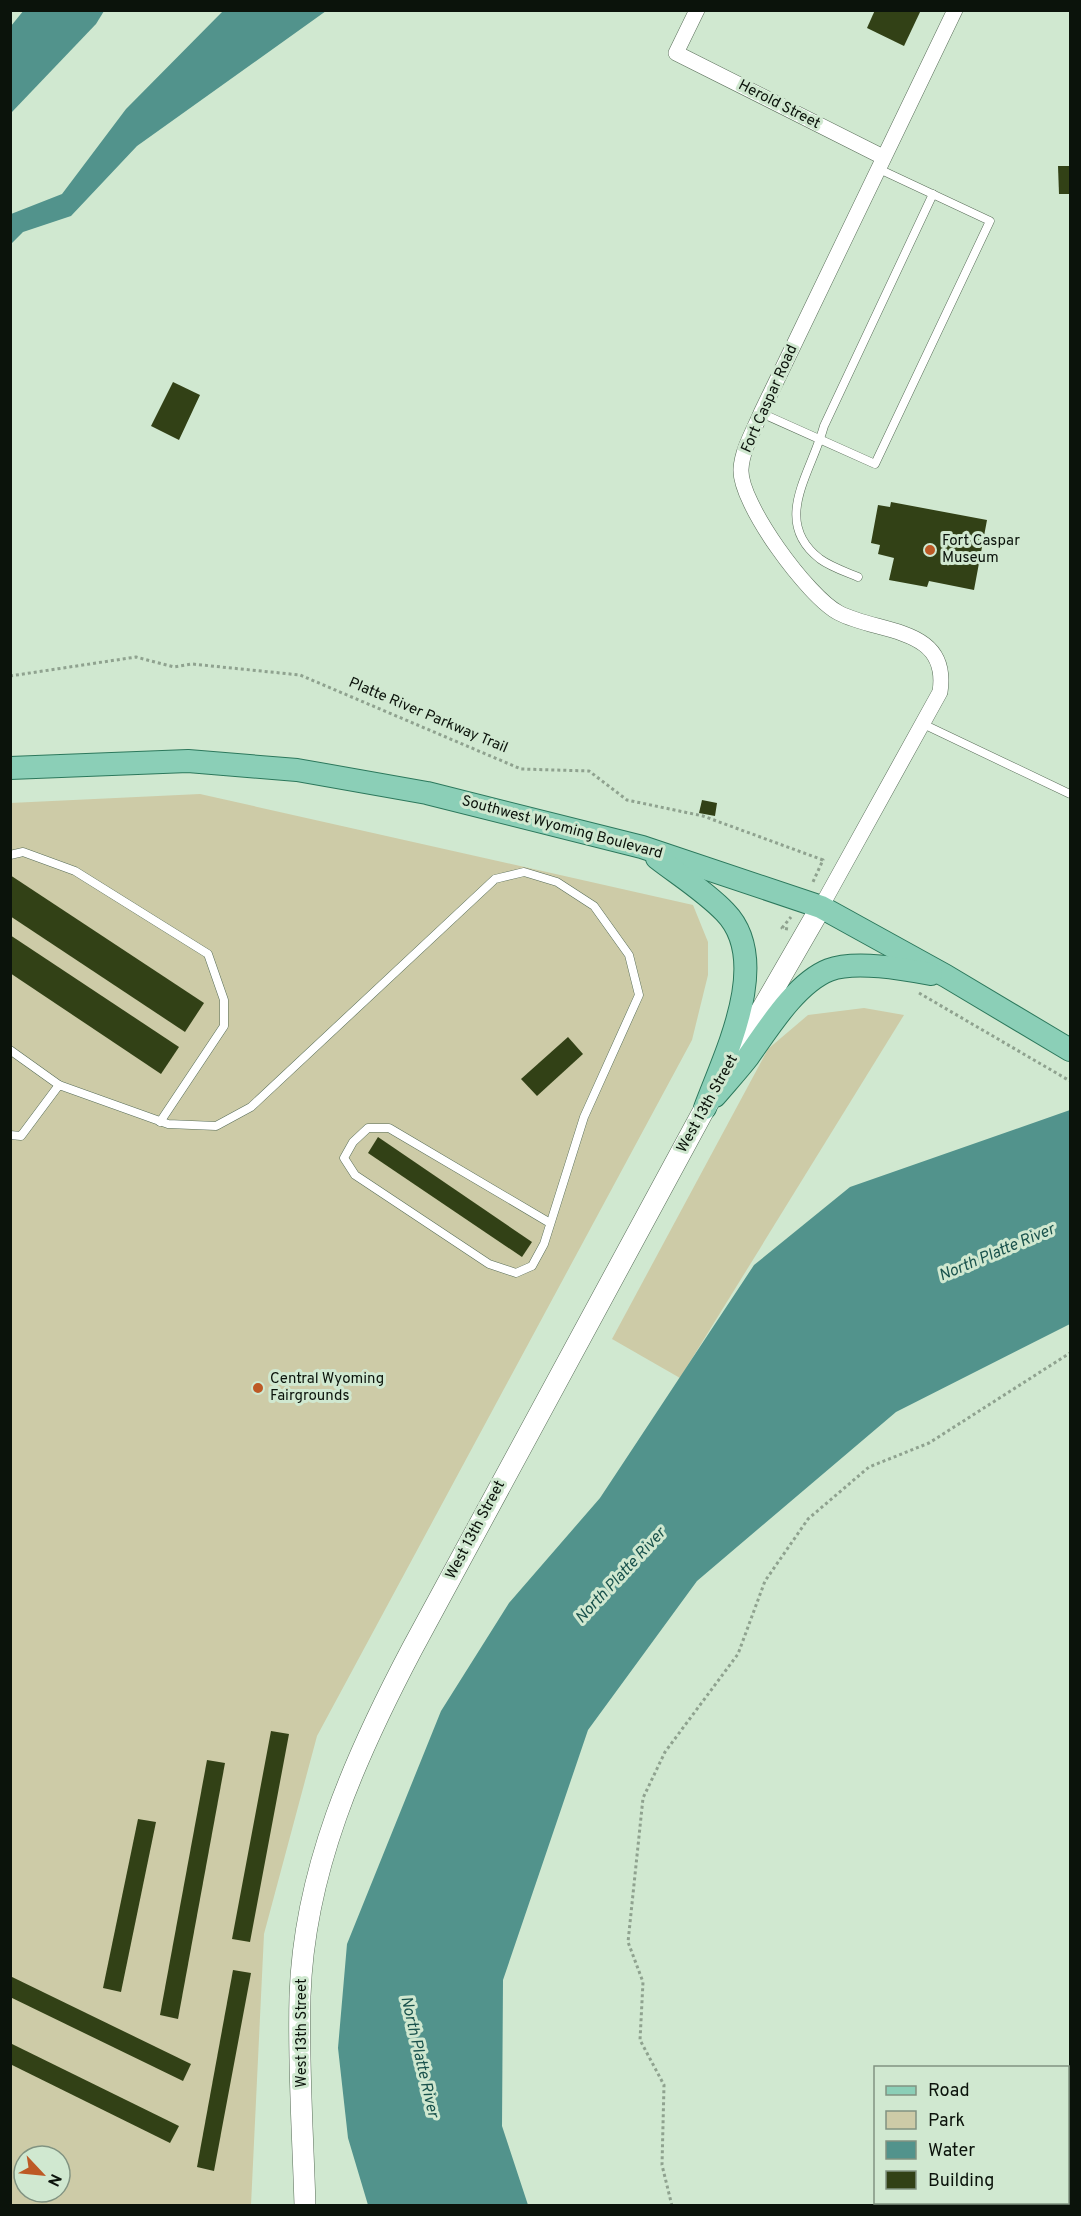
<svg xmlns="http://www.w3.org/2000/svg" width="1081" height="2216" viewBox="0 0 1081 2216" font-family="Overpass,sans-serif">
<style>
.green{fill:#cdcba7;fill-rule:evenodd}
.water{fill:#52938c}
.building{fill:#324116}
.lines{fill:none;stroke-linecap:round;stroke-linejoin:round}
.lane-casing{stroke:#586d58;stroke-width:9}
.street-casing{stroke:#586d58;stroke-width:16}
.secondary-casing{stroke:#586d58;stroke-width:22}
.primary-casing{stroke:#2c785c;stroke-width:24}
.path{stroke:#8fa28f;stroke-width:3;stroke-dasharray:3 3;stroke-linecap:butt}
.lane{stroke:#fff;stroke-width:8}
.street{stroke:#fff;stroke-width:15}
.secondary{stroke:#fff;stroke-width:21}
.primary{stroke:#8bcfb7;stroke-width:22}
.poi-dot{fill:#bd5925;stroke:#d0e8d0;stroke-width:2}
.labels{text-anchor:middle;dominant-baseline:central;stroke-width:6;stroke-linejoin:round;paint-order:stroke}
.street-label{font-size:15px;fill:#0b130b;stroke:#d0e8d0}
.poi-label{font-size:15px;fill:#0b130b;stroke:#d0e8d0;text-anchor:start}
.water-label{font-size:16px;font-style:italic;fill:#19524c;stroke:#d0e8d0}
</style>
<rect width="100%" height="100%" fill="#d0e8d0"/>
<!-- green -->
<g class="green">
<path d="M 200,794 L 693,905 L 708,942 L 708,975 L 692,1040 L 317,1736 L 264,1934 L 251,2205 L 11,2205 L 10,803 ZM 24,2156 L 60,2156 L 60,2192 L 24,2192 Z"/>
<polygon points="864,1008 904,1015 680,1378 612,1339 768,1049 808,1015"/>
</g>
<!-- water -->
<g class="water">
<polygon points="24,10 104,11 96,24 11,113 11,26"/>
<polygon points="223,11 326,11 137,146 71,216 23,232 11,244 11,214 62,194 126,109"/>
<polygon points="1070,1110 1070,1324 896,1412 697,1581 588,1730 503,1980 502,2126 528,2205 368,2205 348,2138 338,2048 347,1944 441,1711 509,1603 600,1498 754,1265 850,1187"/>
</g>
<!-- building -->
<g class="building">
<polygon points="875,10 921,10 904,46 867,28"/>
<polygon points="1058,166 1070,166 1070,194 1059,194"/>
<polygon points="173,382 200,395 179,440 151,426"/>
<polygon points="891,502 987,520 974,590 929,581 927,587 889,580 894,558 878,554 880,545 871,543 878,505 890,507"/>
<polygon points="702,800 717,803 715,816 699,813"/>
<polygon points="10,875 204,1003 185,1032 10,916"/>
<polygon points="10,935 179,1047 161,1074 10,973"/>
<polygon points="568,1037 583,1054 537,1096 521,1079"/>
<polygon points="378,1137 532,1242 522,1257 368,1153"/>
<polygon points="271,1731 289,1734 250,1942 232,1939"/>
<polygon points="207,1760 225,1763 178,2019 160,2015"/>
<polygon points="138,1819 156,1822 121,1992 103,1988"/>
<polygon points="233,1970 251,1973 214,2171 197,2167"/>
<polygon points="10,1976 191,2064 183,2081 10,1997"/>
<polygon points="10,2043 179,2126 170,2143 10,2064"/>
</g>
<g class="lines">
<defs>
<g id="lane">
<polyline points="761,413 875,464 990,221 879,169"/>
<path d="M 858,577 C 846,572 831,567 820,559 C 771,521 811,474 824,426 L 933,194"/>
<polyline points="923,724 1070,794"/>
<polyline points="10,855 23,852 75,871 208,954 224,1000 224,1026 160,1122"/>
<polyline points="10,1050 59,1085"/>
<polyline points="10,1135 21,1136 59,1085 168,1124 216,1126 251,1107 495,879 524,872 557,882 594,906 629,955 639,995 584,1117 544,1244 532,1266 516,1273 489,1264 355,1175 344,1158 353,1142 368,1128 389,1128 550,1223"/>
</g>
<g id="street">
<polyline points="697,10 676,53 883,157"/>
<path d="M 821,907 L 940,692 C 950,626 879,634 839,613 C 808,597 739,503 741,469 C 742,450 754,430 761,413 L 955,10"/>
</g>
<path id="secondary" d="M 305,2206 C 303,2136 298,2066 300,1996 C 304,1871 355,1757 412,1649 L 705,1108 L 821,907"/>
<g id="primary">
<polyline points="10,768 188,761 297,770 427,793 642,847 821,907 946,976 1070,1050"/>
<path d="M 657,858 C 679,875 706,892 725,912 C 773,961 724,1056 705,1108"/>
<path d="M 715,1096 C 726,1083 738,1070 748,1057 C 768,1029 796,983 829,970 C 855,960 904,969 931,974"/>
</g>
</defs>
<!-- lane casing -->
<use href="#lane" class="lane-casing"/>
<!-- street casing -->
<use href="#street" class="street-casing"/>
<!-- secondary casing -->
<use href="#secondary" class="secondary-casing"/>
<!-- primary casing -->
<use href="#primary" class="primary-casing"/>
<!-- path -->
<g class="path">
<polyline points="10,676 136,657 174,667 192,664 300,675 521,769 589,771 627,800 703,816 823,860 812,884"/>
<polyline points="788,929 782,928 791,917"/>
<polyline points="919,993 1070,1081"/>
<polyline points="672,2206 662,2165 664,2085 640,2040 643,1982 628,1942 643,1798 665,1752 738,1654 765,1581 808,1519 869,1467 929,1443 1070,1353"/>
</g>
<!-- lane -->
<use href="#lane" class="lane"/>
<!-- street -->
<use href="#street" class="street"/>
<!-- secondary -->
<use href="#secondary" class="secondary"/>
<!-- primary -->
<use href="#primary" class="primary"/>
</g>
<!-- markers -->
<g class="poi-dot">
<circle cx="930" cy="550" r="6"/>
<circle cx="258" cy="1388" r="6"/>
</g>
<g class="labels">
<!-- street labels -->
<g class="street-label">
<text transform="translate(779 105) rotate(27)">Herold Street</text>
<text transform="translate(770 399) rotate(-66)">Fort Caspar Road</text>
<text transform="translate(428 716) rotate(23)">Platte River Parkway Trail</text>
<text transform="translate(562 828) rotate(15)">Southwest Wyoming Boulevard</text>
<text transform="translate(708 1104) rotate(-61)">West 13th Street</text>
<text transform="translate(476 1530) rotate(-62)">West 13th Street</text>
<text transform="translate(302 2033) rotate(-90)">West 13th Street</text>
</g>
<!-- poi labels -->
<g class="poi-label">
<text x="942" y="541">Fort Caspar<tspan x="942" dy="17">Museum</tspan></text>
<text x="270" y="1379">Central Wyoming<tspan x="270" dy="17">Fairgrounds</tspan></text>
</g>
<!-- water labels -->
<g class="water-label">
<text transform="translate(997 1253) rotate(-23)">North Platte River</text>
<text transform="translate(621 1576) rotate(-47)">North Platte River</text>
<text transform="translate(419 2057) rotate(77)">North Platte River</text>
</g>
</g>
<!-- border -->
<rect width="1081" height="2216" fill="none" stroke="#0b130b" stroke-width="24"/>
<!-- legend -->
<rect x="874" y="2066" width="195" height="138" fill="#d0e8d0" stroke="#819381" stroke-width="1.5"/>
<rect x="886" y="2086" width="30" height="9" fill="#8bcfb7" stroke="#819381" stroke-width="1.5"/>
<text x="928" y="2096" font-size="18" fill="#0b130b">Road</text>
<rect x="886" y="2111" width="30" height="18" fill="#cdcba7" stroke="#819381" stroke-width="1.5"/>
<text x="928" y="2126" font-size="18" fill="#0b130b">Park</text>
<rect x="886" y="2141" width="30" height="18" fill="#52938c" stroke="#819381" stroke-width="1.5"/>
<text x="928" y="2156" font-size="18" fill="#0b130b">Water</text>
<rect x="886" y="2171" width="30" height="18" fill="#324116" stroke="#819381" stroke-width="1.5"/>
<text x="928" y="2186" font-size="18" fill="#0b130b">Building</text>
<!-- north arrow -->
<g transform="translate(42 2174) rotate(116)"><circle r="28" fill="#d0e8d0" stroke="#819381" stroke-width="1.5"/>
<path d="M0-4.5L10 22L0 15L-10 22Z" fill="#bd5925"/>
<text y="-9" font-size="16" font-weight="bold" text-anchor="middle" fill="#0b130b">N</text>
</g>
</svg>
